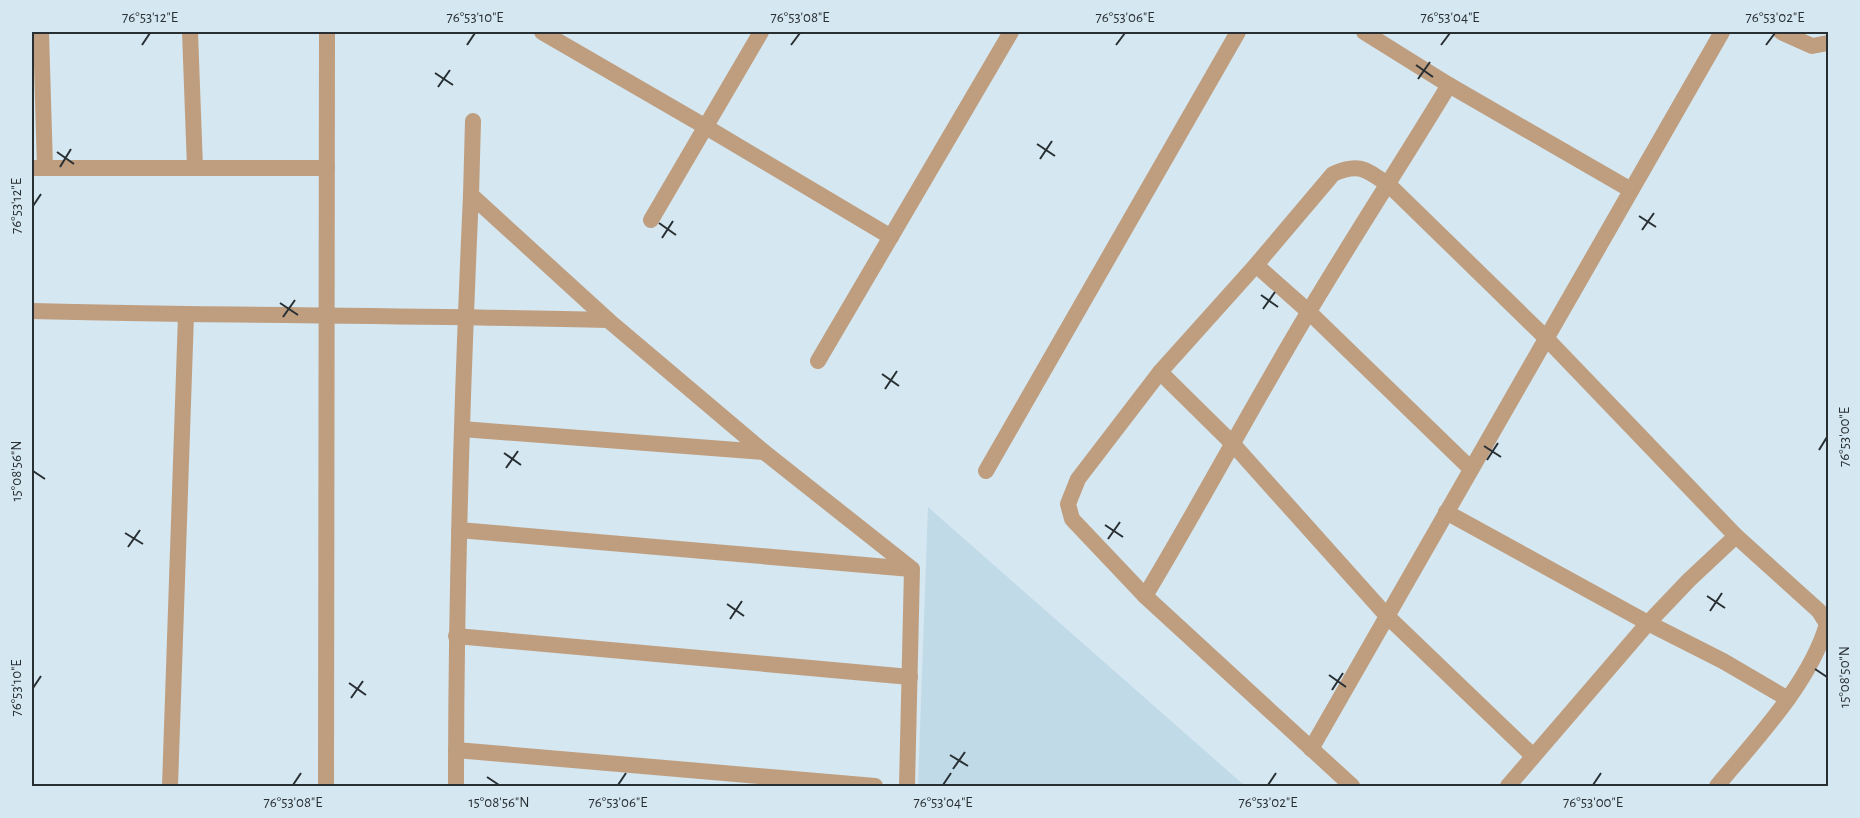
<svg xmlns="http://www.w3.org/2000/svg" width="1860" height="818" viewBox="0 0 1860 818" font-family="'Alegreya Sans',sans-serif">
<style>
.built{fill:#c1dae7}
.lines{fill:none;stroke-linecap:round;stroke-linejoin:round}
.minor{stroke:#bf9e7f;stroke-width:16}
.ticks{fill:none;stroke:#282f33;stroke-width:2}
.neatline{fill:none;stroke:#282f33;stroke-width:2}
.ticks-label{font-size:15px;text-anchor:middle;fill:#282f33}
</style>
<rect width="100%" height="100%" fill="#d5e7f1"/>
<!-- built -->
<polygon class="built" points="928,507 1245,786 918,786"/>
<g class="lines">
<!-- minor -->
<g class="minor">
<polyline points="41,32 45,168"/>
<polyline points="190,32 195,168"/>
<polyline points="542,32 706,127 891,237"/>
<polyline points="1364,32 1449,85 1631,190"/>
<polyline points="1781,32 1812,46 1828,43"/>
<polyline points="473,121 471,195 608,320 764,452 912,569 907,786"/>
<polyline points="32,168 327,168"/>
<polyline points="651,220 761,32"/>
<polyline points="1256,265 1309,312 1471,469"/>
<path d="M 32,311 C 224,316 416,315 608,320"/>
<polyline points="818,361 1011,32"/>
<polyline points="1160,372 1232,443 1387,616 1533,756"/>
<polyline points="462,429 764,452"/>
<polyline points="986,471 1238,32"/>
<polyline points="1446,512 1648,623 1723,661 1788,699"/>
<polyline points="459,530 911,569"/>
<path d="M 1145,596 C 1201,503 1252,406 1308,313 C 1354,236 1403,161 1449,85"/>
<polyline points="456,636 910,677"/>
<polyline points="1311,749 1722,32"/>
<polyline points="456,750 875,786"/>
<polyline points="170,786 186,315"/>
<polyline points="326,786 327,32"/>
<path d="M 456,786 C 456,589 462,392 471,195"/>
<path d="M 1352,786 L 1145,596 L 1072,519 L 1068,504 L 1078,479 L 1160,372 L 1256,265 L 1333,174 C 1360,162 1366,170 1389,185 L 1546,338 L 1736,536 L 1819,611 L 1827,624 C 1810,683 1756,739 1717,786"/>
<polyline points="1508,786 1648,623 1689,580 1736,536"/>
</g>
</g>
<!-- ticks -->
<path class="ticks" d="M 142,45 L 150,33M 467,45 L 475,33M 791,45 L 800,33M 1116,45 L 1125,33M 1441,45 L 1450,33M 1766,45 L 1775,33M 1416,65 L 1433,77M 435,73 L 453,85M 1418,79 L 1430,62M 438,87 L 450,70M 1037,144 L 1055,156M 57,152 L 74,164M 1040,159 L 1052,141M 60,167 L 71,149M 33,206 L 41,194M 1639,216 L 1656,227M 659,223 L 676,235M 1642,230 L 1654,213M 662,238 L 673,221M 1261,295 L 1278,307M 280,303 L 298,315M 1263,309 L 1275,292M 283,317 L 295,300M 882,374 L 899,386M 885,389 L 897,371M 1484,446 L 1501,457M 1819,450 L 1827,437M 504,453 L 521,465M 1487,460 L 1498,443M 506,468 L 518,451M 33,471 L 45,479M 1105,525 L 1123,537M 125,533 L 143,544M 1108,539 L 1120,522M 128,547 L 140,530M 1707,596 L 1725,608M 727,604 L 744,616M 1710,611 L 1722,593M 730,619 L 742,601M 1815,669 L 1827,677M 1329,675 L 1346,687M 349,683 L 366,695M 33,688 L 41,676M 1332,690 L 1343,673M 351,698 L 363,681M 950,755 L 968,766M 953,769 L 965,752M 487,777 L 499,785M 293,785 L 301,773M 618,785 L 626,773M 943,785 L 951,773M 1268,785 L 1276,773M 1593,785 L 1601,773"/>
<!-- border -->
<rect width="1860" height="818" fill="none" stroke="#d5e7f1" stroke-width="66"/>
<rect x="33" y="33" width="1794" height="752" class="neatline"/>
<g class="ticks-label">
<text x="150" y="22">76°53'12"E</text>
<text x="475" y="22">76°53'10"E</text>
<text x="800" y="22">76°53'08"E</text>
<text x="1125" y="22">76°53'06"E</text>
<text x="1450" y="22">76°53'04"E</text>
<text x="1775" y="22">76°53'02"E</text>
<text transform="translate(16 206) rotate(-90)" y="5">76°53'12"E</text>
<text transform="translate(1844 437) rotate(-90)" y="5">76°53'00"E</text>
<text transform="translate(16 471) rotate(-90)" y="5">15°08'56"N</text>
<text transform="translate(1844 677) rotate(-90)" y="5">15°08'50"N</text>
<text transform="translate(16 688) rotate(-90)" y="5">76°53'10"E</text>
<text x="293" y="807">76°53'08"E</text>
<text x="499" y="807">15°08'56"N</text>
<text x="618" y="807">76°53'06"E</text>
<text x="943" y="807">76°53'04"E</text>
<text x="1268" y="807">76°53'02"E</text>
<text x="1593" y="807">76°53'00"E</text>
</g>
</svg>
